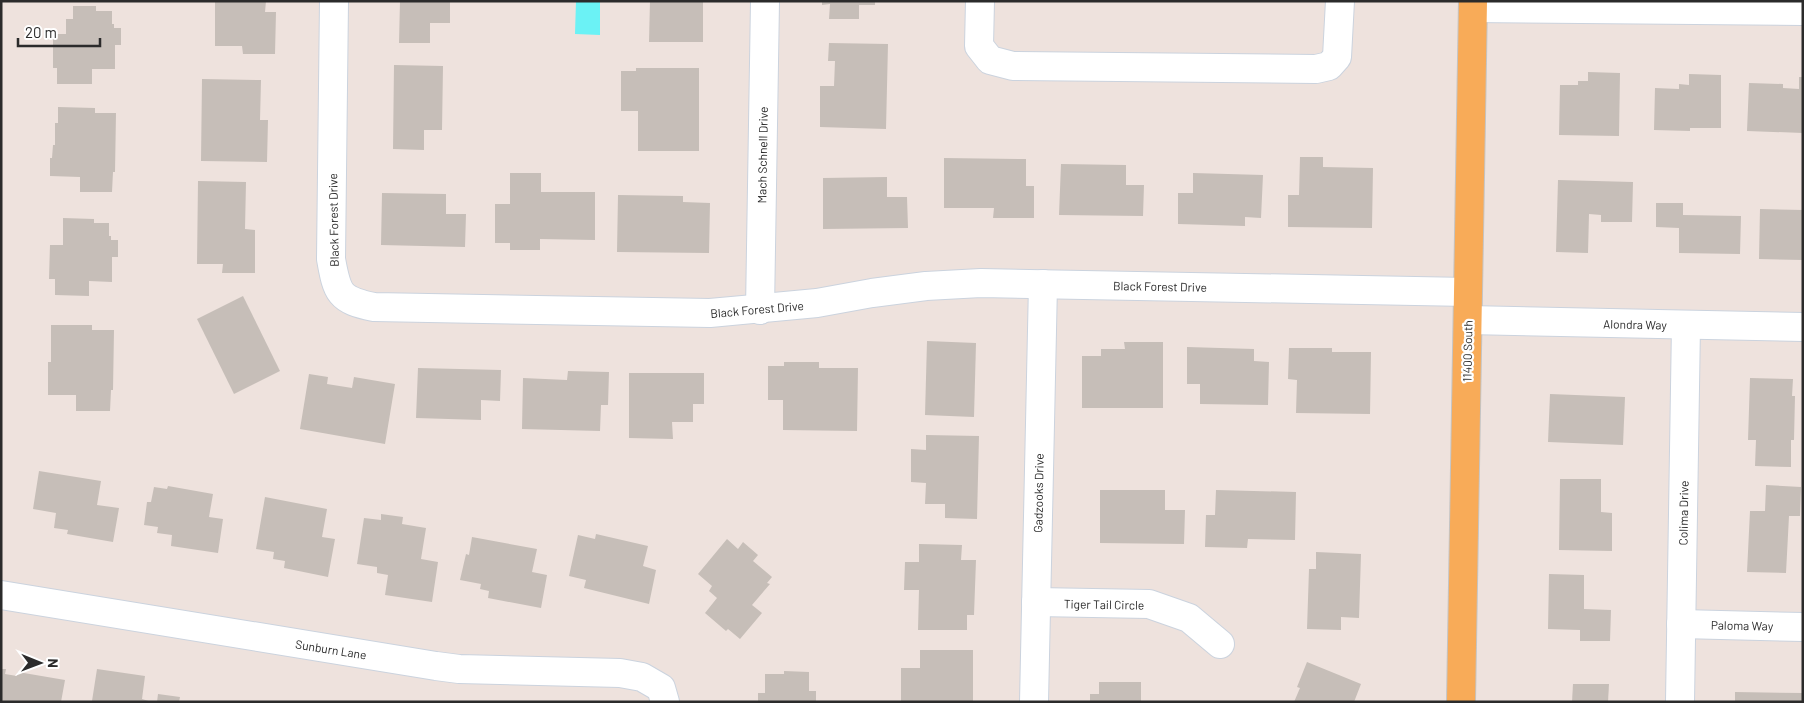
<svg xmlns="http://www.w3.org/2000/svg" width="1804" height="703" viewBox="0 0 1804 703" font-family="Barlow,sans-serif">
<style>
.water{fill:#6bf2f5}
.building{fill:#c6beb8}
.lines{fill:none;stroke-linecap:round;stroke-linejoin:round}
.minor-casing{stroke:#cbd3de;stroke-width:30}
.major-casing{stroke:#c4c4c4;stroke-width:30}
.minor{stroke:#fff;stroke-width:28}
.major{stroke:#f8ab58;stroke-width:28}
.labels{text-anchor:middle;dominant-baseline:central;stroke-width:4.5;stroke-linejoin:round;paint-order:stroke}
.street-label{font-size:12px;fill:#2b2b2b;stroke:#fff}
</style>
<rect width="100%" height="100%" fill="#eee2dd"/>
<!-- water -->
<polygon class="water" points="576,1 600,1 600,35 575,34"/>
<!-- building -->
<g class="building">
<polygon points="215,1 266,1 265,12 276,12 275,54 243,54 242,46 215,46"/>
<polygon points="400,1 450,1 450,23 430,23 430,43 399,43"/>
<polygon points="650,1 703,1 703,42 649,42"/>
<polygon points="822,1 875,1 875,5 859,5 859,19 829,19 830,4 822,5"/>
<polygon points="73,6 96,6 96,11 112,11 112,24 114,24 114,28 121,28 121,45 115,45 115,69 92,69 92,84 57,84 57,68 53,68 53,34 66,34 66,19 73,19"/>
<polygon points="829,43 888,44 886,129 820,127 820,86 834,86 835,61 828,61"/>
<polygon points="394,65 443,66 442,130 424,130 424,150 393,149"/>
<polygon points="636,68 699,68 699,151 638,151 638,111 621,111 621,71 636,71"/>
<polygon points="1588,72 1620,73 1619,136 1559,135 1560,85 1578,85 1578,81 1588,81"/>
<polygon points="1689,74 1721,75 1721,128 1690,128 1690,131 1654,130 1655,88 1679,89 1679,84 1689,85"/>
<polygon points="1799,77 1803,77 1803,133 1747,131 1749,83 1783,84 1783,88 1799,89"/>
<polygon points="202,79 261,80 260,120 268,120 267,162 201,161"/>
<polygon points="58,107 95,108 95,113 116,113 115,172 113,172 112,192 80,192 80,177 50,176 50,158 52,158 53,145 55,145 55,123 58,123"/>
<polygon points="1300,157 1323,157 1323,167 1373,168 1372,228 1288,227 1288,195 1299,195"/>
<polygon points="944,158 1026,159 1026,186 1034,186 1034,218 993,218 994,208 944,208"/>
<polygon points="1061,164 1126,165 1126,185 1144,185 1143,216 1059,215"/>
<polygon points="510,173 541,173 541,192 595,192 595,240 540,239 540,250 510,250 510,243 495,243 495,204 510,204"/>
<polygon points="1193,173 1263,175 1261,218 1245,217 1245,226 1178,224 1178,193 1193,193"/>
<polygon points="887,177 887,197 907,197 908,228 823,229 823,178"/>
<polygon points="1558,180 1633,182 1632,222 1601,222 1601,215 1589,214 1588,253 1556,252"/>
<polygon points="198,181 246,182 245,229 255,230 255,273 222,273 223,264 197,264"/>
<polygon points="382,193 446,194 446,214 466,214 465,247 381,245"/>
<polygon points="618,195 683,196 683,202 710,203 709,253 617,252"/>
<polygon points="1656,203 1683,203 1683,215 1741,216 1740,254 1679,253 1679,228 1656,227"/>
<polygon points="1760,209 1803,210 1803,260 1759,259"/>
<polygon points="63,218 94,219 94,223 109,223 109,236 111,236 111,240 118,240 118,257 112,257 112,282 89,281 89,296 55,295 55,279 49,279 50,245 63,245"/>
<polygon points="243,296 280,371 234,394 197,319"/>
<polygon points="51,325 92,325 92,330 114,330 113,390 111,390 110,411 76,411 76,395 48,395 48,362 51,362"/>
<polygon points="927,341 976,343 974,417 925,415"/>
<polygon points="1124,342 1163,342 1163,408 1082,408 1082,356 1101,356 1101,349 1125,349"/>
<polygon points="1187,347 1254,349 1254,361 1269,362 1268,405 1200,404 1200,384 1187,384"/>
<polygon points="1289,348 1332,348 1332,352 1371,352 1370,414 1296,413 1297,380 1288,379"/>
<polygon points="784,362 819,362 819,368 858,368 857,431 783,430 783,400 768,400 768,366 784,366"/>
<polygon points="418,368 501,370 500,401 481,400 481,420 416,418"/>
<polygon points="568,371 609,372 608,405 601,405 600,431 522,429 523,378 567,380"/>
<polygon points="629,373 704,373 704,404 693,404 693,422 672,422 673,439 629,438"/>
<polygon points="309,374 328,377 327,384 352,388 354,377 395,384 385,444 300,429"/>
<polygon points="1750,378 1793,379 1792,396 1795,396 1794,440 1791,440 1791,467 1755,466 1756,440 1748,440"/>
<polygon points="1550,394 1625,397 1623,445 1548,442"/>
<polygon points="926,435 979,436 977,519 945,518 945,504 925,504 926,483 911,482 911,449 926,450"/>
<polygon points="39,471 101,481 97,505 119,508 113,542 67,534 68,530 54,528 56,513 33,509"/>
<polygon points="1560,479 1601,479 1601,512 1612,513 1612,551 1559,550"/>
<polygon points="1766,485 1801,487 1800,516 1789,516 1786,573 1747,572 1750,511 1765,511"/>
<polygon points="168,486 213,494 209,517 223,519 218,553 171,546 172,535 157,533 158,527 144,525 147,502 151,502 154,487 167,489"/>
<polygon points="1100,490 1165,490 1165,510 1185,510 1184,544 1100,543"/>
<polygon points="1216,490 1296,492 1295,540 1248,539 1247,548 1205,547 1206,515 1215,515"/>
<polygon points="265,497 327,509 322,537 335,539 328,577 284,568 285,561 273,559 274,552 256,549"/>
<polygon points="381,514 403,517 402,524 426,528 421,559 438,562 432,602 385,595 388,575 377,573 377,567 357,564 364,518 381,520"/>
<polygon points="596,534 648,546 643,566 656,570 649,604 584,588 586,580 569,576 578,535 595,539"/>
<polygon points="472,537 537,549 532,572 547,575 541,608 488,598 489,591 480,589 481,584 460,580 466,554 469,555"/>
<polygon points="727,539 738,549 743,542 758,555 753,561 772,577 767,583 770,584 752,605 762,613 740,639 728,629 726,631 705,613 717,598 709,591 712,586 698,574"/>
<polygon points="919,544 962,545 961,560 976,560 974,615 967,615 967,630 918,630 919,590 904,590 905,562 919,562"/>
<polygon points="1316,552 1361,554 1359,618 1341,617 1341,630 1307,629 1309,569 1316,569"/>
<polygon points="1549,574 1584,575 1584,609 1611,610 1610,641 1580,641 1580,630 1548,629"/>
<polygon points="920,650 973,650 973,702 901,701 901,668 920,668"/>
<polygon points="1307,662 1361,684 1354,702 1294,702 1300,688 1297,687"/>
<polygon points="1,669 6,669 5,674 17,676 18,672 65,680 61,702 1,702"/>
<polygon points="97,669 145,676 142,699 152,702 92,701"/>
<polygon points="784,671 809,672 809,691 816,691 816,702 758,702 758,693 765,693 765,674 784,674"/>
<polygon points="1099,682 1141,682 1141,702 1090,702 1090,694 1099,694"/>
<polygon points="1573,684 1609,684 1608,702 1572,702"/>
<polygon points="1735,692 1803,693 1803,702 1735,702"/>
<polygon points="158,694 180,697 179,702 157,702"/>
</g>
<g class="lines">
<defs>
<g id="minor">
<path d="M 334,1 L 331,259 C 337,293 339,300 374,307 L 710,313 L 817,303 L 872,293 L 926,286 L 981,283 L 1468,292"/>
<polyline points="980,1 979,46 990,60 1013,66 1316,69 1329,66 1337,57 1340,1"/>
<polyline points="1473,8 1803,11"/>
<polyline points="760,310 765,1"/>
<polyline points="1468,320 1803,327"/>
<polyline points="1,595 436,666 459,669 620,673 642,677 661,688 665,702"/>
<polyline points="1036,602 1149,604 1189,618 1220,644"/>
<polyline points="1681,624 1803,627"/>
<polyline points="1034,702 1043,284"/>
<polyline points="1680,702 1686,325"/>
</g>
<polyline id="major" points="1461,702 1473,1"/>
</defs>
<!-- minor casing -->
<use href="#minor" class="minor-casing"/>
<!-- major casing -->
<use href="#major" class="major-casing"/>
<!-- minor -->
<use href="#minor" class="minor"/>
<!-- major -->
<use href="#major" class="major"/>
</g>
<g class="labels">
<!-- street labels -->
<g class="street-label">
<text transform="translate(762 155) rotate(-89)">Mach Schnell Drive</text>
<text transform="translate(333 220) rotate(-91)">Black Forest Drive</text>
<text transform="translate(1160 286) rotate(1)">Black Forest Drive</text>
<text transform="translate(757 309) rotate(-5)">Black Forest Drive</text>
<text transform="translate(1635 324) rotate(1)">Alondra Way</text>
<text transform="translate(1467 351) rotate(-89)">11400 South</text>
<text transform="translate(1038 493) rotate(-89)">Gadzooks Drive</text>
<text transform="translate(1683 513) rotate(-89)">Colima Drive</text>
<text transform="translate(1104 604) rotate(1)">Tiger Tail Circle</text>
<text transform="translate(1742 625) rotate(1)">Paloma Way</text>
<text transform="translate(331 649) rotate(9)">Sunburn Lane</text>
</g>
</g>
<!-- border -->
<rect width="1804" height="703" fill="none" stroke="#2b2b2b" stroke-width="5"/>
<!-- north arrow -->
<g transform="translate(40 663) rotate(91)" stroke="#ffffff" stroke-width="4" paint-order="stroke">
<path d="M0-4L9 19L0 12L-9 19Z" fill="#2b2b2b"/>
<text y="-8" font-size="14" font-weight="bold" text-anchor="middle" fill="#2b2b2b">N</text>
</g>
<!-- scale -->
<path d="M18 38v8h82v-8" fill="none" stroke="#2b2b2b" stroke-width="2.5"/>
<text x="25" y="38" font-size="15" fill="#2b2b2b" stroke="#ffffff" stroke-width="4" paint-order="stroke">20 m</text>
</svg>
